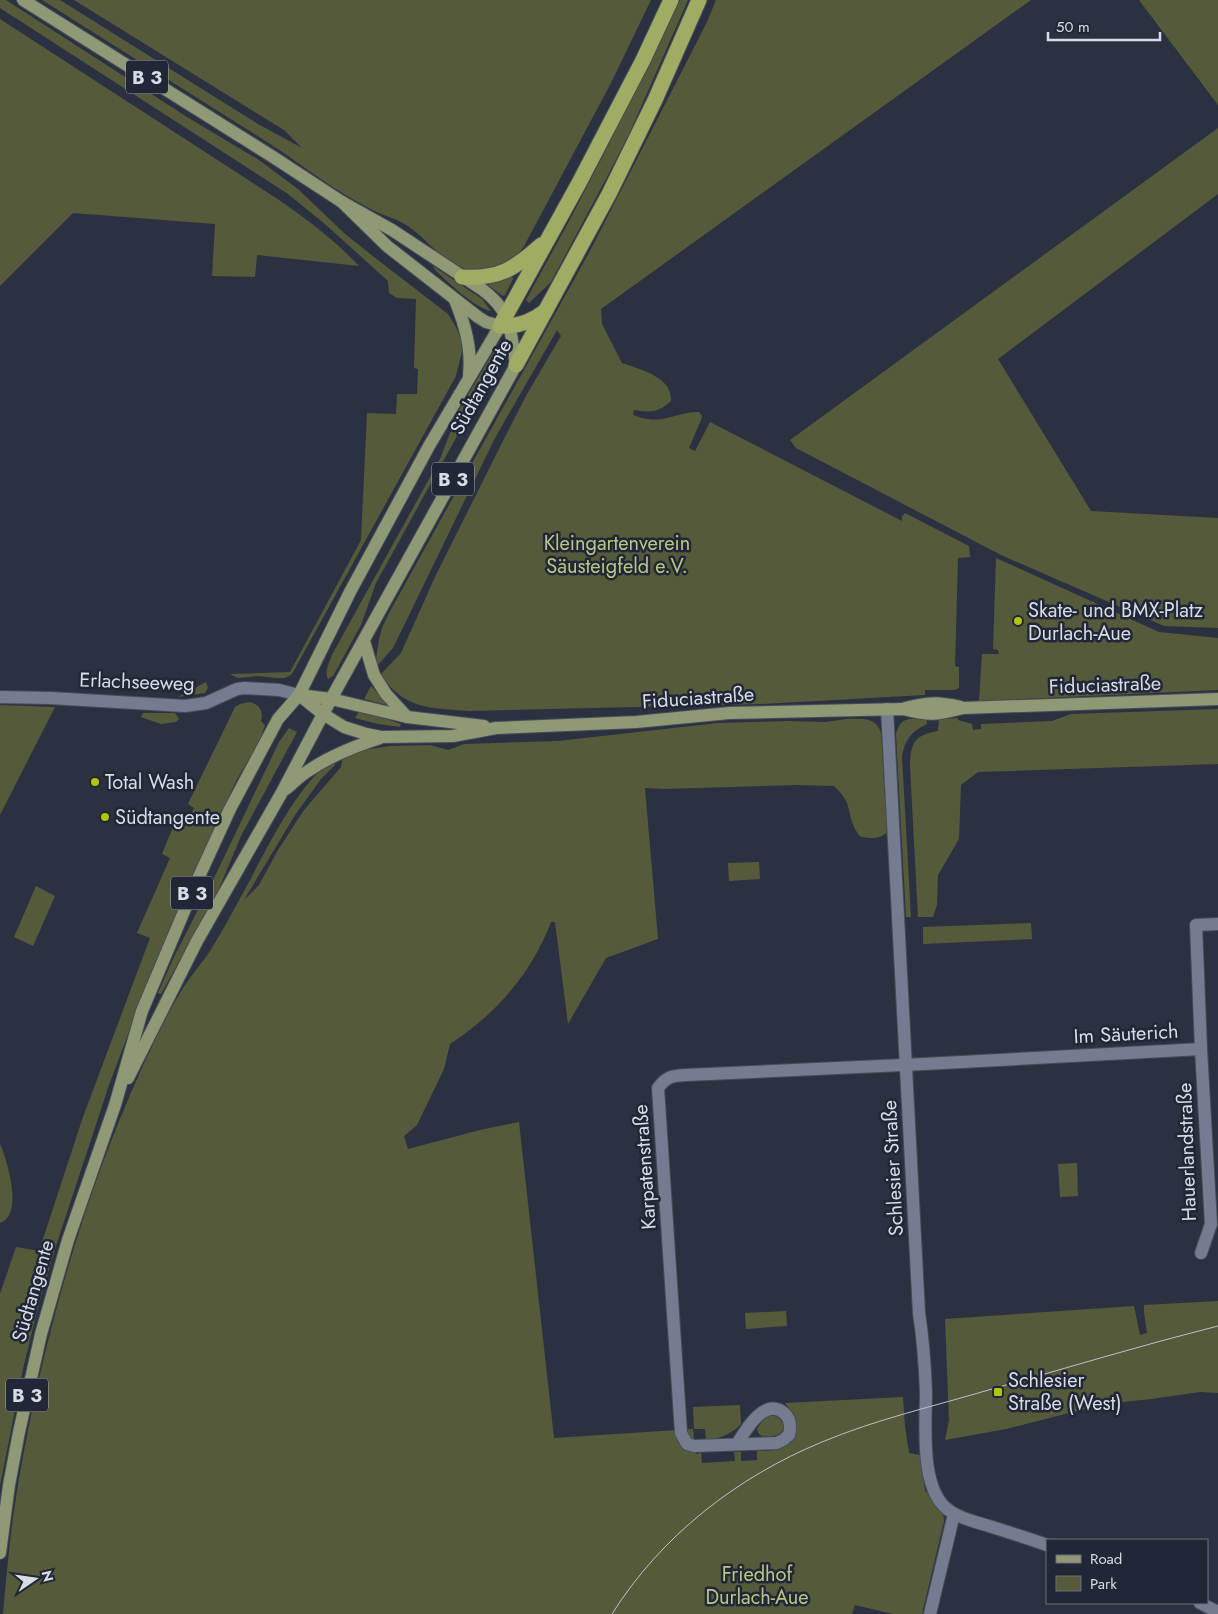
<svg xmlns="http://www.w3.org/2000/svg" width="1218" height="1614" viewBox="0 0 1218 1614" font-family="Jost,sans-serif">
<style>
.green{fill:#555b3a}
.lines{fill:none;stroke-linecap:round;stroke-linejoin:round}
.minor-casing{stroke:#484c59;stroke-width:14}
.major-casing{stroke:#484c59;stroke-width:14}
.highway-casing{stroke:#484c59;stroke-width:17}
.minor{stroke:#767c8f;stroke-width:12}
.major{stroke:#8f9975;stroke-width:12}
.highway{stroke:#a0ac63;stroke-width:15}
.tram{stroke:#bdc1cc;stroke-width:1}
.poi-dot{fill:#b1c500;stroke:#222737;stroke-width:2}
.labels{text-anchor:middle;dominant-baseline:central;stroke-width:5;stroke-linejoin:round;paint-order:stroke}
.shield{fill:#222737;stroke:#a1a6b2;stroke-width:1}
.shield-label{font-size:19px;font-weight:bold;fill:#d8dce6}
.street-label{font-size:20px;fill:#d8dce6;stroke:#222737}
.park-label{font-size:20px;fill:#bbc780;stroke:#222737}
.poi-label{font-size:20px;fill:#d8dce6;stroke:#222737;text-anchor:start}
</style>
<rect width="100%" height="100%" fill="#2c3142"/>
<!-- green -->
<g class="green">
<polygon points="0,0 6,0 187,117 259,160 298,189 344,233 374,257 448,314 457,329 461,340 462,351 456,376 292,674 285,678 276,678 258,676 238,678 230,674 290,672 361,540 367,413 396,414 397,394 417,394 418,369 414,368 416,299 397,298 389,293 388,281 326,225 288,194 0,8"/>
<path d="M 42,0 L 60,0 L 258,124 L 302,148 L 284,130 L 74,0 L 651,0 L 611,83 L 523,248 C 509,264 488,275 466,269 C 442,262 428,240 408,226 C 396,218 380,215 367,207 C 336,191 307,169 278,149 Z"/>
<polygon points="680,0 688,0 629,134 608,175 551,282 529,303 526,300 567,225 608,146"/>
<path d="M 716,0 L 1031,0 L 601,309 L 602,324 L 622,363 C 639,369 673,377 671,401 C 660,412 649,413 634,410 L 633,415 C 637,416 643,419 648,419 C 665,422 682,411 699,412 L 702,416 L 701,420 L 689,448 L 695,451 L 710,422 L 902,521 L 902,516 L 905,513 L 969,546 L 970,557 L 958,558 L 955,666 L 959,667 L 959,688 L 955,690 L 925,690 L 925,695 L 760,704 L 469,711 C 432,708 403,710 381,674 L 401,653 L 435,577 L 506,435 L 527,394 L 561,336 L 557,330 L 495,438 L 393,648 L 378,665 L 376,659 L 379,639 L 382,628 L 389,613 L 590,251 L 706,24 Z"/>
<polygon points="1139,0 1218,0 1218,105"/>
<path d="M 0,19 L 276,198 C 305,218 335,240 359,266 L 257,255 L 255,277 L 212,276 L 215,224 L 73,213 L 0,286 Z"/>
<polygon points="1218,128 1218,194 998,359 1091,511 1218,518 1218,628 1164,626 1001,555 796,448 790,440"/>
<path d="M 433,266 L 482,299 L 491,311 C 474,308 447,281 434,269 Z"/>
<polygon points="509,277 512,277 513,279 505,295 503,296 489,286 489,284"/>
<path d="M 500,348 L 501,352 L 495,367 L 376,583 L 361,625 L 333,676 L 328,679 C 324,670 330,661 333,653 L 440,459 L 458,412 L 495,349 Z"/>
<polygon points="996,558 1159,632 1218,638 1218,690 979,701 982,654 999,654 998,650 993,649"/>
<polygon points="206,682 208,688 205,693 178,697"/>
<polygon points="371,686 390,706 364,699"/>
<path d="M 249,702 C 259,704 264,711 261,721 L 265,725 L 260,740 L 236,781 L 168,933 L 150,976 L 109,1085 L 55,1249 L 38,1307 L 23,1369 L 0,1486 L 0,1294 L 16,1247 L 39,1251 L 83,1117 L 150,938 L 137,933 L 170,858 L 162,854 L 178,815 L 189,819 L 194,808 L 188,804 L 235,707 L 240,704 Z"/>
<polygon points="0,705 55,707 0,815"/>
<path d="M 1218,709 L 1218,764 L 978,772 L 961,785 L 959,839 L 938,875 L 937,905 L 933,917 L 918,917 L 910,766 C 911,744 913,735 938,731 L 939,719 L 958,718 L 958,720 L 972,724 L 973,730 L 981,729 L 981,724 L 1052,721 L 1071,714 Z"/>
<polygon points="360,710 401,724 400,727 378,724 355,718"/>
<polygon points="143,713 175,713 179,719 176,722 161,724 141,717"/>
<path d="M 926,718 L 927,724 C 912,731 904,740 902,757 L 911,917 L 906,917 L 896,734 C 901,716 910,719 926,718 Z"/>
<path d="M 846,719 C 861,719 876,716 881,733 L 887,832 C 879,840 871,838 861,837 C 851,827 851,815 847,803 C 844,796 839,791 834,786 L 797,785 L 664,789 L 645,788 L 658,939 L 606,958 L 568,1024 L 555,922 L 551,922 C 532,973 495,1015 450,1044 L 444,1069 L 431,1096 L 417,1125 L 404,1136 L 408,1149 L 480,1130 L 519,1122 L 554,1438 L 693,1429 L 696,1454 L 701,1453 L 702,1463 L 735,1461 L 734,1452 L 741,1452 L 741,1461 L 757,1460 L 757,1451 C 777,1450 796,1450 793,1425 C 792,1421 793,1416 792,1413 C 790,1409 787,1406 785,1403 L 903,1397 L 905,1426 L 909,1453 L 920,1455 L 925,1490 L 943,1513 L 944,1521 L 922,1614 L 893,1614 L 855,1605 L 852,1614 L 3,1614 C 7,1569 11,1524 19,1479 C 45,1329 89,1176 156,1038 C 165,1020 174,1002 185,985 C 193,973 202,963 210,951 C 224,929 236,905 249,882 C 264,854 305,770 335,762 L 335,765 L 321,779 L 295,815 L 244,900 L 259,885 L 278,850 L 304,810 L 341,767 L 343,757 L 363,750 L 390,746 L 430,745 L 448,750 L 464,744 L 558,741 L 718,723 L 788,721 L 826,722 Z"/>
<polygon points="289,728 297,732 241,836 218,891 161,994 158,993 175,955 215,876 279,742"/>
<polygon points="759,862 760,879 729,881 728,863"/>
<polygon points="36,886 55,896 33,946 14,937"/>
<polygon points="1031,923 1032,939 923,944 923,927"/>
<path d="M 0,1144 C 7,1160 24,1215 0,1223 Z"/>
<polygon points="1077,1163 1078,1196 1060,1197 1058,1164"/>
<polygon points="1218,1301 1218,1393 1200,1392 1151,1399 1104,1404 1006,1429 945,1440 949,1420 945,1319 1134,1306 1140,1335 1147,1333 1144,1312 1144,1305"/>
<polygon points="786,1311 787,1326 746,1329 745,1313"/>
<path d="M 740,1405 L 741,1424 C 731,1435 720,1438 706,1440 L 705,1429 L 694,1429 L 693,1407 Z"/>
<path d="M 770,1415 C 780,1415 789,1428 779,1434 C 774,1437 768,1436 762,1436 L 759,1434 L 757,1429 L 765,1417 Z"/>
</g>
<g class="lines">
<defs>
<g id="minor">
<polyline points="0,697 50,698 185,706 206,703 237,689 245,688 279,690 299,695"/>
<path d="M 887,709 L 919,1313 C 923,1339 925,1366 926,1392 C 926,1424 919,1491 950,1511 C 961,1519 976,1522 989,1526 C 1008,1532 1027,1538 1047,1545"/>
<polyline points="1201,1253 1211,1224 1201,1049"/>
<path d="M 737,1444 C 745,1431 765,1396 784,1413 C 791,1419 791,1427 789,1435 L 783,1440 L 777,1443 L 694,1446 L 687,1444 L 681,1433 L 658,1088 C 667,1076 672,1076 686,1075 L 924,1064 L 1201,1049 L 1196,925 L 1218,924"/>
<polyline points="1200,1603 1218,1612"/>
<polyline points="930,1614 954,1514"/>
</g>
<g id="major">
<path d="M 23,0 L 270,155 L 342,202 L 392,230 L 483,290 C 513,313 510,331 516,365 L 331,699 L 281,794 L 197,941 L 128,1078"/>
<path d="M 455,300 C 465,325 472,348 469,375"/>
<polyline points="364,641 374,675 386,694 407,717"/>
<path d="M 299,695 L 323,714 L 344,727 L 366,734 L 381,737 L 453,736 L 496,728 L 636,722 L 729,713 L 903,709 C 930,716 937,715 963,708 L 1218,699"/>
<polyline points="299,695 331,699 407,717 484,726"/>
<path d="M 905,708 C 929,702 937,702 961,707"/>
<path d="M 286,789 C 293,783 300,776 308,771 C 330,756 355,746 380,738"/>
<polyline points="0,1553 9,1485 19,1432 41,1334 68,1240 115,1105 142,1011 196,883 230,809 278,719 299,695 350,592 429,446 500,326 486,322 478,317 387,246 342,202"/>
</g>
<g id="highway">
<path d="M 462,277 C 500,279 514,269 541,245"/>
<path d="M 544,312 C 531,322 517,327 500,326 L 579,183 L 643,60 L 671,0"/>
<polyline points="516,365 609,194 655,100 699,0"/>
</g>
</defs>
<!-- minor casing -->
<use href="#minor" class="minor-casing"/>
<!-- major casing -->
<use href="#major" class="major-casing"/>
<!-- highway casing -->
<use href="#highway" class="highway-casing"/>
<!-- minor -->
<use href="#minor" class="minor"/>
<!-- major -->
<use href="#major" class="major"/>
<!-- highway -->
<use href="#highway" class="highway"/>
<!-- tram -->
<path class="tram" d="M 612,1614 C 661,1536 737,1477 822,1442 C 877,1419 935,1406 992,1389 C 1067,1368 1142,1345 1218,1326"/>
</g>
<!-- markers -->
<g class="poi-dot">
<circle cx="1018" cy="621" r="5"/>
<circle cx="95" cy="782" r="5"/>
<circle cx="105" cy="817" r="5"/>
<rect x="993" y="1387" width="10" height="10" rx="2.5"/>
</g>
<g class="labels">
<!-- shield labels -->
<g class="shield">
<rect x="126" y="60.5" width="42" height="33" rx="4"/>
<rect x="432" y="462.5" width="42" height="33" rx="4"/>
<rect x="171" y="876.5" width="42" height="33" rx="4"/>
<rect x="6" y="1378.5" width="42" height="33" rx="4"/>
</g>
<g class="shield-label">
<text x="147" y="77">B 3</text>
<text x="453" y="479">B 3</text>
<text x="192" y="893">B 3</text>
<text x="27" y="1395">B 3</text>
</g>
<!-- street labels -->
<g class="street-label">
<text transform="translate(481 387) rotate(-61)">Südtangente</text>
<text transform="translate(137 682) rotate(2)">Erlachseeweg</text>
<text transform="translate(1105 685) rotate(-2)">Fiduciastraße</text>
<text transform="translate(698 698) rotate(-4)">Fiduciastraße</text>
<text transform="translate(1126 1034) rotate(-3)">Im Säuterich</text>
<text transform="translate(1187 1152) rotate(-92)">Hauerlandstraße</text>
<text transform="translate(645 1167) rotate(-94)">Karpatenstraße</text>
<text transform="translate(893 1168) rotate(-93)">Schlesier Straße</text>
<text transform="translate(33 1291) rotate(-74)">Südtangente</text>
</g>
<!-- park labels -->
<g class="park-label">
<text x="617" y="543">Kleingartenverein<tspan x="617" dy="23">Säusteigfeld e.V.</tspan></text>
<text x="757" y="1574">Friedhof<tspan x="757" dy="23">Durlach-Aue</tspan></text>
</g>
<!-- poi labels -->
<g class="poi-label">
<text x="1028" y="610">Skate- und BMX-Platz<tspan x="1028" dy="23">Durlach-Aue</tspan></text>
<text x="105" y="782">Total Wash</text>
<text x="115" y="817">Südtangente</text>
<text x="1008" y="1380">Schlesier<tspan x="1008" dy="23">Straße (West)</tspan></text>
</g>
</g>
<!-- legend -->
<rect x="1046" y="1539" width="162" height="65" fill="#222737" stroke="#6b6f7d"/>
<rect x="1056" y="1555" width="25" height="8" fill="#8f9975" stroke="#6b6f7d"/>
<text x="1090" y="1564" font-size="15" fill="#d8dce6">Road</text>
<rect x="1056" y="1576" width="25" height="15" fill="#555b3a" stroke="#6b6f7d"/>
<text x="1090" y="1589" font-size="15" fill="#d8dce6">Park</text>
<!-- north arrow -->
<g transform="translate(35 1579) rotate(77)" stroke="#222737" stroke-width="4" paint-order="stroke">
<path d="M0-4L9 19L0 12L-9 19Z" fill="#d8dce6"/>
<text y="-8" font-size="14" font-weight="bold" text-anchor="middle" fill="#d8dce6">N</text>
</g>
<!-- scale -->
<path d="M1048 32v8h112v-8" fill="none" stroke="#d8dce6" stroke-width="2.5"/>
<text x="1056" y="32" font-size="15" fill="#d8dce6" stroke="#222737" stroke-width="4" paint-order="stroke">50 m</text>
</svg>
